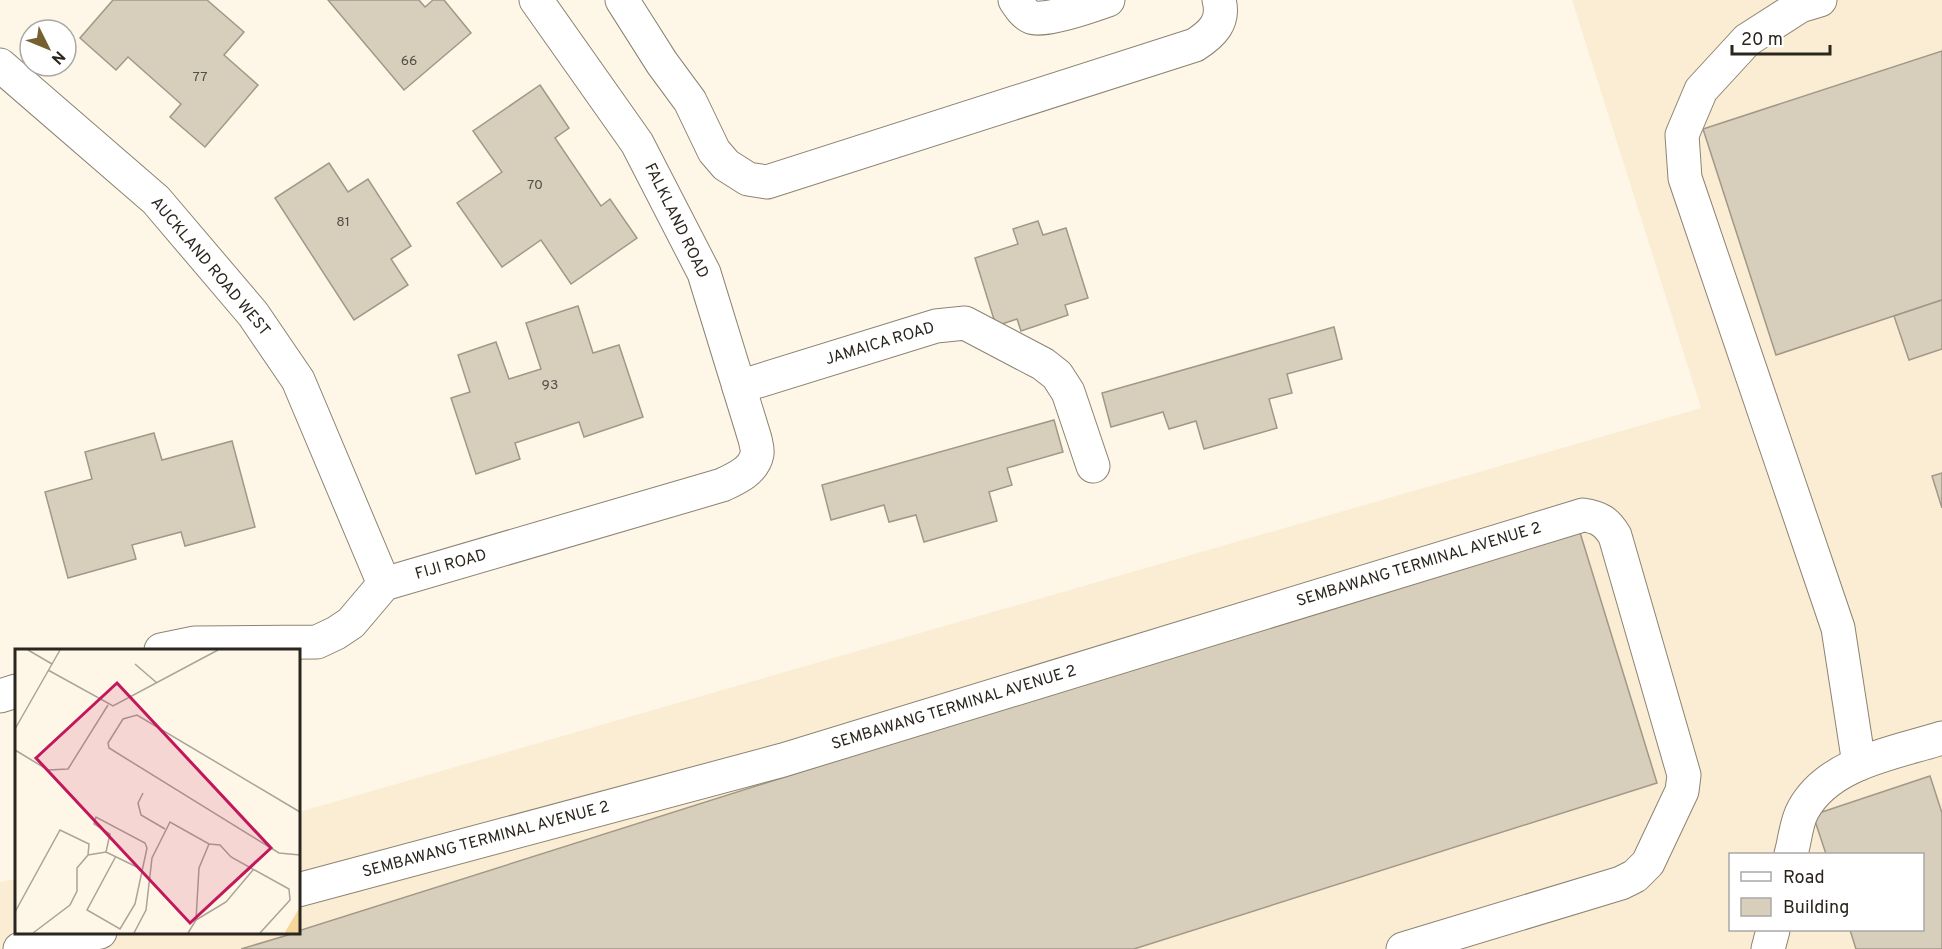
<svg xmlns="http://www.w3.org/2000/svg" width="1942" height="949" viewBox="0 0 1942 949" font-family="Overpass,sans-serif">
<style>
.built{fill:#faedd3;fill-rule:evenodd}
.building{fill:#d7cebc;stroke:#a19887;stroke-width:1.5}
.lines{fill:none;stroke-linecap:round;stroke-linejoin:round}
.minor-casing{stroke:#8c8372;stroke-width:35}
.minor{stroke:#fff;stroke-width:33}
.labels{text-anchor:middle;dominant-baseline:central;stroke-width:4.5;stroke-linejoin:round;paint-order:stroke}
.number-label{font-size:14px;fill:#555046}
.street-label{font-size:16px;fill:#2a261f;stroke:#fff}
.inset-road{fill:none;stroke:#a9a398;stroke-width:1.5}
.view{fill:#c2185b;fill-opacity:0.15;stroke:#c2185b;stroke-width:3}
.inset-edge{fill:none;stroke:#2a261f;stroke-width:3}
</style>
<rect width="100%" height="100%" fill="#fef7e8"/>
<!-- built -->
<path class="built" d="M 1572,0 L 1942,0 L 1942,949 L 0,949 L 0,882 L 16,879 L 16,932 L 298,932 L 299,812 L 1701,408 ZM 1730,854 L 1922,854 L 1922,930 L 1730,930 Z"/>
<!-- building -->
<g class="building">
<polygon points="113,0 207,0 244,32 224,55 258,85 205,147 170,117 181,104 128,57 116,70 80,38"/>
<polygon points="328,0 419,0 425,7 433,0 444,0 471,33 404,90"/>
<polygon points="1942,51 1942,300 1776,355 1703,129"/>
<polygon points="540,85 569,128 555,138 601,206 610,199 637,238 571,284 541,240 502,267 457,203 502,172 473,131"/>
<polygon points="329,163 348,192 368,179 411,246 391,259 408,285 354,320 275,198"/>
<polygon points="1038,221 1043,235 1066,228 1088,298 1065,305 1068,315 1021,331 1017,319 996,326 975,258 1018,244 1013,229"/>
<polygon points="1942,300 1942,349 1909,360 1894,316"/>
<polygon points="578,306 593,353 619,345 643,417 584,437 579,422 515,443 520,459 476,474 451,398 470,392 458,355 496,342 509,379 541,369 526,323"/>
<polygon points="1334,327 1342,359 1287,374 1292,393 1269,399 1277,428 1204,449 1196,421 1169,429 1163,412 1111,427 1102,393"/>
<polygon points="1054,420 1063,452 1007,468 1012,485 989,492 997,521 924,542 916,515 889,522 884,505 831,520 822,485"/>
<polygon points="154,433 162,460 232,441 255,527 185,546 181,532 132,545 136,559 68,578 45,492 92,479 85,452"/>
<polygon points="1942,473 1942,508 1932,476"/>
<polygon points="1578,526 1657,783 1134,949 241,949 298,932 298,931"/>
<polygon points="1930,776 1942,813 1942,949 1856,949 1850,930 1922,930 1922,854 1826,854 1813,815"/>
</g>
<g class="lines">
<defs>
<g id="minor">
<path d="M 622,0 L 662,63 L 690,101 L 714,151 L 726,165 L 748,179 L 767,182 L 1195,45 C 1212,34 1225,22 1219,0"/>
<path d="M 1015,0 C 1019,6 1024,14 1031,17 C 1043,23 1094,5 1108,0"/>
<polyline points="1820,0 1800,6 1747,40 1701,90 1682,135 1685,178 1838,628 1859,764"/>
<polyline points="0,65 156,200 253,314 298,380 384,584"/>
<polyline points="739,387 936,326 965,323 1043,364 1057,375 1068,392 1093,466"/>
<path d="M 161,650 L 195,643 L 317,642 L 336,633 L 351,623 L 384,584 L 722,485 C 735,479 754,471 757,454 C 758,450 756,444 755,439 L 704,273 L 637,143 L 536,0"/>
<polyline points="0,696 16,691"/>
<path d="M 1791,854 C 1795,841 1796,822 1803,810 C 1829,762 1895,753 1942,738"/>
<path d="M 298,890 L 783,760 L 1583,515 C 1599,517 1607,522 1615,536 L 1684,775 L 1682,791 L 1648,863 L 1635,876 L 1621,883 L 1403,949"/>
<polyline points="20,949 100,932"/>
<polyline points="1768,949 1773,930"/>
</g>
</defs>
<!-- minor casing -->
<use href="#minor" class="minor-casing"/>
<!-- minor -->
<use href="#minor" class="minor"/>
</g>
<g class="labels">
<!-- number labels -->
<g class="number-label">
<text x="409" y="61">66</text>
<text x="200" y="77">77</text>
<text x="535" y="185">70</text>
<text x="343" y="222">81</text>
<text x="550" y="385">93</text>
</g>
<!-- street labels -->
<g class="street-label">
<text transform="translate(676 221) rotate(64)">FALKLAND ROAD</text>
<text transform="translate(210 267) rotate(50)">AUCKLAND ROAD WEST</text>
<text transform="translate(880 344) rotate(-17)">JAMAICA ROAD</text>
<text transform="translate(451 565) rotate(-16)">FIJI ROAD</text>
<text transform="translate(1419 565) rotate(-17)">SEMBAWANG TERMINAL AVENUE 2</text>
<text transform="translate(954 708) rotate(-17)">SEMBAWANG TERMINAL AVENUE 2</text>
<text transform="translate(486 840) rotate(-15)">SEMBAWANG TERMINAL AVENUE 2</text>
</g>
</g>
<!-- overview -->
<g transform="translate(15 649)">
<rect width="285" height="285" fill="#fef7e8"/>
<path d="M 285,258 L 285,284 L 272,284 L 270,283 Z" fill="#f6d799"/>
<path class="inset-road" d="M 13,1 L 37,15M 120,15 L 142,34M 33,21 L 98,57 L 203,1M 0,80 L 45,1M 0,101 L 33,121 L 53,120 L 93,56M 128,144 L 123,154 L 126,166 L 150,180M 285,163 L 122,66 L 108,70 L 93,94 L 94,99 L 264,204 L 285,206M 285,182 L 285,201M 91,203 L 95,185 L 79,175 L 81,168 L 130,194 L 132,199 L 120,255 L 105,280 L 72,261 L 101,207M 73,206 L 91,203 L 126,220M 0,263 L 45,181 L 74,195 L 73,206M 181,271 L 211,253 L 238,221M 18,284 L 55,256 L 62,242 L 62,219 L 73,206M 119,284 L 131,261 L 137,209 L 155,173 L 194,195 L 205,196 L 216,208 L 274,240 L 275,251 L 245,284M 173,284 L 181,271 L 184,219 L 194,195"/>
<path class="view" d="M 102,34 L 256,199 L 175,274 L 21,109 Z"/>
<rect width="285" height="285" class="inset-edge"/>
</g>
<!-- legend -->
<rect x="1729" y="853" width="195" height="78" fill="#ffffff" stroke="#aaa8a5" stroke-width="1.5"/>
<rect x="1741" y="872" width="30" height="9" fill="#ffffff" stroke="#aaa8a5" stroke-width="1.5"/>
<text x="1783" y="883" font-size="18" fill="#2a261f">Road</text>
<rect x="1741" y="898" width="30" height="18" fill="#d7cebc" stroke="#aaa8a5" stroke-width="1.5"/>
<text x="1783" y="913" font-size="18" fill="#2a261f">Building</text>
<!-- north arrow -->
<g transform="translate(48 48) rotate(133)"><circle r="28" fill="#ffffff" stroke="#aaa8a5" stroke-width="1.5"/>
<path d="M0-4.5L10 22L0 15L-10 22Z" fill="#776030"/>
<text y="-9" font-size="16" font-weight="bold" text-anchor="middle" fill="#2a261f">N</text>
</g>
<!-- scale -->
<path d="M1732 45v9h98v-9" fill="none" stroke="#2a261f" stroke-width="3"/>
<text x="1741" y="45" font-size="18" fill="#2a261f" stroke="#ffffff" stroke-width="4.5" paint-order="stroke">20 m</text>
</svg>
